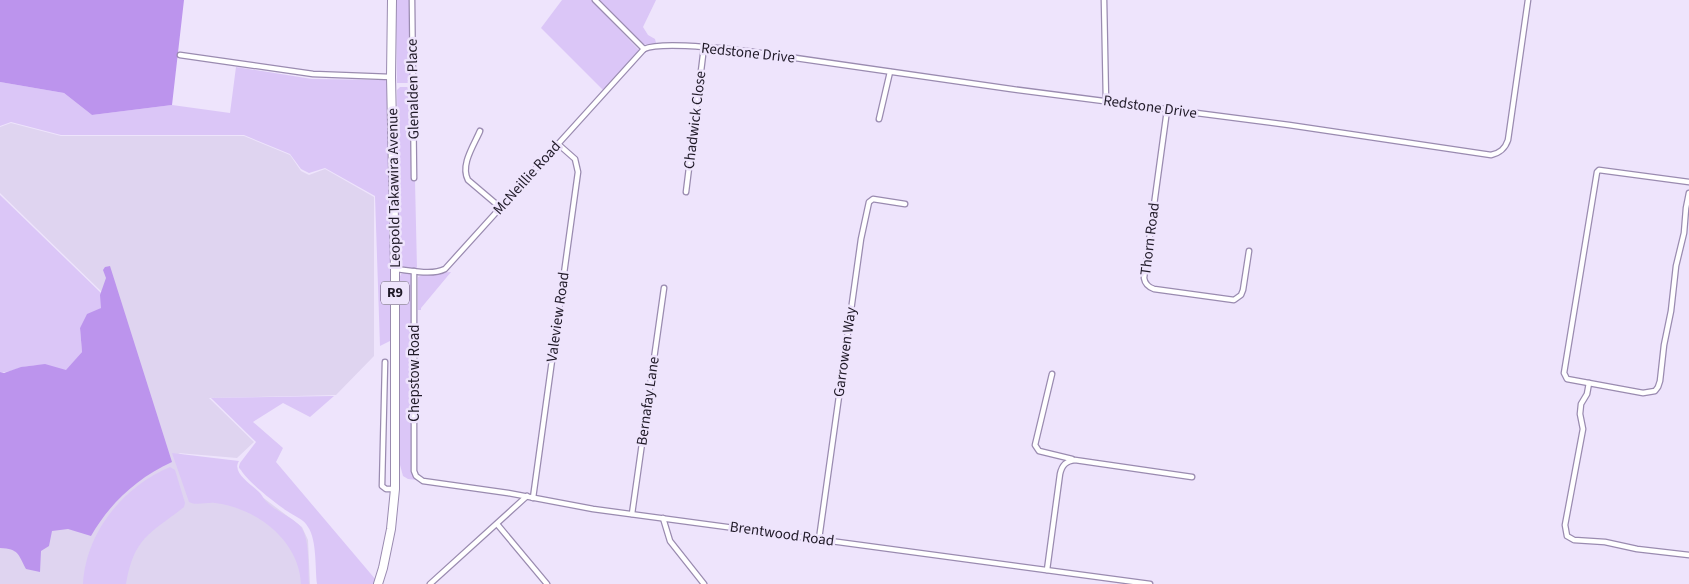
<svg xmlns="http://www.w3.org/2000/svg" width="1689" height="584" viewBox="0 0 1689 584" font-family="'Source Sans 3',sans-serif">
<style>
.built{fill:#dfd4f0}
.green{fill:#dbc6f7}
.forest{fill:#bc94ed}
.lines{fill:none;stroke-linecap:round;stroke-linejoin:round}
.street-casing{stroke:#9a8bb0;stroke-width:7}
.highway-casing{stroke:#9a8bb0;stroke-width:10}
.street{stroke:#fff;stroke-width:4.5}
.highway{stroke:#fff;stroke-width:8}
.labels{text-anchor:middle;dominant-baseline:central;stroke-width:5;stroke-linejoin:round;paint-order:stroke}
.shield{fill:#eee4fc;stroke:#5e5768;stroke-width:1}
.shield-label{font-size:14px;font-weight:bold;fill:#201a28}
.street-label{font-size:15px;fill:#201a28;stroke:#eee4fc}
</style>
<rect width="100%" height="100%" fill="#eee4fc"/>
<!-- built -->
<polygon class="built" points="11,123 61,136 244,136 290,155 301,171 309,175 325,169 374,197 374,356 336,395 209,398 254,442 237,458 178,453 249,487 302,527 308,540 310,584 0,584 0,431 83,412 105,295 0,193 0,127"/>
<!-- green -->
<g class="green">
<polygon points="396,0 411,0 411,81 409,83 397,83"/>
<polygon points="562,0 591,0 639,50 603,90 541,28"/>
<polygon points="598,0 656,0 643,27 648,35 655,39 656,43 654,45 641,44"/>
<polygon points="236,67 312,79 385,80 388,82 392,340 380,346 375,196 325,168 309,173 301,169 290,154 244,135 61,135 11,122 0,126 0,82 64,93 92,115 172,105 230,113"/>
<polygon points="400,87 408,87 411,90 414,180 415,181 417,269 402,269 399,265 397,90"/>
<path d="M 0,195 L 101,293 L 101,308 L 80,328 L 82,352 L 66,371 C 47,365 38,363 19,368 C 13,370 7,373 0,372 Z"/>
<polygon points="407,272 411,275 413,278 413,472 417,480 408,479 403,476 400,465 399,279 401,274"/>
<polygon points="451,272 421,308 421,310 418,310 418,277 424,274"/>
<path d="M 334,396 L 310,417 L 283,403 L 253,422 L 283,448 L 276,462 L 376,580 L 374,584 L 317,584 C 315,568 317,540 308,527 C 304,519 294,516 287,511 C 276,504 247,481 241,470 C 238,467 239,467 240,463 L 256,442 L 211,398 Z"/>
<path d="M 172,453 L 239,461 C 231,473 253,485 260,493 C 263,496 264,500 267,502 C 276,512 293,517 301,527 C 310,539 308,569 309,584 L 301,584 C 299,540 256,508 215,503 C 207,502 196,506 189,502 Z"/>
<path d="M 170,467 L 175,470 L 185,503 L 184,507 C 150,534 134,537 126,584 L 83,584 C 86,532 123,487 170,467 Z"/>
</g>
<!-- forest -->
<g class="forest">
<polygon points="0,0 184,0 172,105 92,115 64,93 0,82"/>
<path d="M 110,266 L 172,462 C 137,478 110,503 91,536 L 68,529 L 52,531 L 49,546 L 41,551 L 40,572 L 26,569 C 18,554 19,549 0,548 L 0,372 L 4,373 L 21,367 L 45,364 L 66,370 L 82,352 L 80,328 L 87,314 L 101,308 L 100,295 L 106,278 L 103,270 L 105,267 Z"/>
</g>
<g class="lines">
<defs>
<g id="street">
<polyline points="412,0 414,178"/>
<polyline points="595,0 644,49"/>
<polyline points="1104,0 1106,101"/>
<path d="M 644,49 C 662,41 725,49 747,51 L 1011,89 L 1289,125 L 1491,155 C 1500,153 1505,149 1508,140 L 1528,0"/>
<polyline points="180,55 313,74 391,77"/>
<path d="M 1167,110 L 1144,278 C 1145,284 1148,287 1154,289 L 1234,300 L 1241,295 L 1243,290 L 1249,251"/>
<polyline points="879,119 890,72"/>
<path d="M 480,131 C 474,145 460,165 468,180 L 501,208"/>
<polyline points="1689,182 1599,170 1597,172 1564,373 1567,379 1643,393 1655,391 1658,387 1660,381 1664,345 1671,311 1676,266 1684,233 1686,208 1689,193"/>
<polyline points="686,192 704,47"/>
<path d="M 395,269 C 410,270 431,276 445,269 L 644,49"/>
<polyline points="414,271 414,471 416,476 423,481 508,493 593,509 1150,584"/>
<polyline points="385,362 382,486 386,489 395,489"/>
<polyline points="1052,374 1035,445 1039,451 1072,459"/>
<polyline points="1589,383 1587,394 1581,404 1580,414 1583,429 1565,525 1567,536 1574,540 1605,542 1637,549 1689,555"/>
<polyline points="533,498 578,172 575,159 558,144"/>
<polyline points="632,514 664,288"/>
<polyline points="663,518 670,541 704,584"/>
<polyline points="497,524 547,584"/>
<polyline points="819,539 861,239 869,202 873,199 905,204"/>
<path d="M 1047,570 L 1060,474 C 1062,465 1066,461 1075,460 L 1192,477"/>
<polyline points="430,584 527,496"/>
</g>
<polyline id="highway" points="378,584 383,568 391,529 395,489 395,269 391,77 392,0"/>
</defs>
<!-- street casing -->
<use href="#street" class="street-casing"/>
<!-- highway casing -->
<use href="#highway" class="highway-casing"/>
<!-- street -->
<use href="#street" class="street"/>
<!-- highway -->
<use href="#highway" class="highway"/>
</g>
<g class="labels">
<!-- shield labels -->
<rect class="shield" x="381" y="281.5" width="28" height="23" rx="4"/>
<g class="shield-label">
<text x="395" y="293">R9</text>
</g>
<!-- street labels -->
<g class="street-label">
<text transform="translate(748 53) rotate(6)">Redstone Drive</text>
<text transform="translate(413 89) rotate(-91)">Glenalden Place</text>
<text transform="translate(1150 107) rotate(8)">Redstone Drive</text>
<text transform="translate(695 120) rotate(-83)">Chadwick Close</text>
<text transform="translate(527 178) rotate(-48)">McNeillie Road</text>
<text transform="translate(394 188) rotate(-91)">Leopold Takawira Avenue</text>
<text transform="translate(1150 239) rotate(-83)">Thorn Road</text>
<text transform="translate(558 317) rotate(-82)">Valeview Road</text>
<text transform="translate(845 352) rotate(-82)">Garrowen Way</text>
<text transform="translate(414 373) rotate(-90)">Chepstow Road</text>
<text transform="translate(648 401) rotate(-82)">Bernafay Lane</text>
<text transform="translate(782 534) rotate(8)">Brentwood Road</text>
</g>
</g>
</svg>
